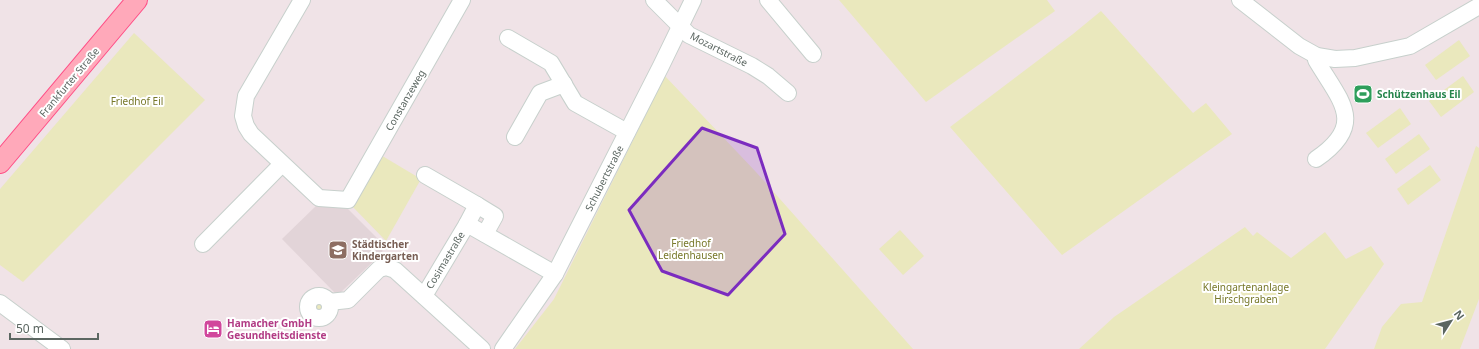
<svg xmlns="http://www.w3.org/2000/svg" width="1479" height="349" viewBox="0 0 1479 349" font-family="'Noto Sans',sans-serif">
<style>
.education{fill:#e2d4d8}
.green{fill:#eae8bd}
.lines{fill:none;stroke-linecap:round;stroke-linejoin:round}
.minor-casing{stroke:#c7d0cc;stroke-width:18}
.major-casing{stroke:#ff4d85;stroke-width:22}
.minor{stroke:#fff;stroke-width:16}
.major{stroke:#ffa9ba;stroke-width:20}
.marked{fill:#7b2cbf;fill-opacity:0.2;stroke:#7b2cbf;stroke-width:3;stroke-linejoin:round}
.labels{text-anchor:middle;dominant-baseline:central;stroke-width:4;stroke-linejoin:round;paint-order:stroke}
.street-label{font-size:10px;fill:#5b6661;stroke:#fff}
.leisure-label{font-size:10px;font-weight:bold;fill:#27864d;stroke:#fff;text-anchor:start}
.park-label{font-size:10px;fill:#777829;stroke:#fff}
.education-label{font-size:10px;font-weight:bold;fill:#785e54;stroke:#fff;text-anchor:start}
.hotel-label{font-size:10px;font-weight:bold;fill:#b23c85;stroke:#fff;text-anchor:start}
</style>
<rect width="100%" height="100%" fill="#f0e3e7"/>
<!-- education -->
<polygon class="education" points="318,204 343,204 382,243 383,247 382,253 340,293 335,293 282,239"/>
<!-- green -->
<g class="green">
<polygon points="839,0 1047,0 1055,11 926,102"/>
<polygon points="1101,11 1193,113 1206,103 1232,134 1062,255 950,127 1073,34"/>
<polygon points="134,33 205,100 23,282 0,265 0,189"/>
<polygon points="1459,40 1470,56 1436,80 1425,65"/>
<polygon points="665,76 756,172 913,349 515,349 554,299"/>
<polygon points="1463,76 1474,92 1441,117 1429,101"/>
<polygon points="1400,108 1411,124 1378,148 1366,133"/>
<polygon points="1419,134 1430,149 1396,174 1385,159"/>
<polygon points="1476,146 1479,148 1479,299 1460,349 1374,349 1382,327 1401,304 1422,302"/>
<polygon points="379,154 421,179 386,241 351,205"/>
<polygon points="1430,165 1441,180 1408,205 1397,189"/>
<polygon points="1245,227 1253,236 1257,232 1291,258 1325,232 1346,259 1371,246 1384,264 1325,349 1079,349 1114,317"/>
<polygon points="900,230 924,256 903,275 879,249"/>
<circle cx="318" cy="307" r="7"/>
</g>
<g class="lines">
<defs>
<g id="minor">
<polyline points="302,0 246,96 243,116 246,126 251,134 319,198 348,200 462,0"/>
<polyline points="654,0 689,35 752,66 768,76 788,93"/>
<polyline points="768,0 813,54"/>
<polyline points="1240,0 1299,46 1317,56 1335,59 1355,58 1410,46 1479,6"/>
<polyline points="508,38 551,63 575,103 627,132"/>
<polyline points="515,137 540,93 564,84"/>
<path d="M 1316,159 C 1367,124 1341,102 1316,60 L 1317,56"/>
<polyline points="425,175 477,205 467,224 555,274"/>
<polyline points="477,205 495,216 485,234"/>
<polyline points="203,244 282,164"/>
<circle cx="319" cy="307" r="11"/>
<polyline points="424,296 467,224"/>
<polyline points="329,302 348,300 379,269 386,267 395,270 482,349"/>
<polyline points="0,303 62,349"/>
<polyline points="503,349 555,274 661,66 693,0"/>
</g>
<polyline id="major" points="0,163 137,0"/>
</defs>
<!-- minor casing -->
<use href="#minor" class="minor-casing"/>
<!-- major casing -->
<use href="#major" class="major-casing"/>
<!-- minor -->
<use href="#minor" class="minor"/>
<!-- major -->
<use href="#major" class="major"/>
</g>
<!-- marked area -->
<path class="marked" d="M 702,128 L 757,148 L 785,234 L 728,295 L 662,271 L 629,210 Z"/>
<!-- icons -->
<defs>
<symbol id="stadium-square" viewBox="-11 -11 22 22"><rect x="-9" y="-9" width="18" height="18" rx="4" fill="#2e9e5b" stroke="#fff"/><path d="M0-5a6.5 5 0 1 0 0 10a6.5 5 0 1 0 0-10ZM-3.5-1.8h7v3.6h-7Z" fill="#fff"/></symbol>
<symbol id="school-square" viewBox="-11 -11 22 22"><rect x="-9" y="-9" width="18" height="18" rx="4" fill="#8d6e63" stroke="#fff"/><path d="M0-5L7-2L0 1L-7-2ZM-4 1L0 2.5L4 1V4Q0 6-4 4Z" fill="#fff"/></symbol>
<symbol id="hotel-square" viewBox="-11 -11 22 22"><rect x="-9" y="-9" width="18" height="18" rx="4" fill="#d1479c" stroke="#fff"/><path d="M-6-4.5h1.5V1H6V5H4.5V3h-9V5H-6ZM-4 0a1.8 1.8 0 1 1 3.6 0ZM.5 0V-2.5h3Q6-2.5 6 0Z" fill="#fff"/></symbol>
</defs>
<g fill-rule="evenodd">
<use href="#stadium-square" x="1352" y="83" width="22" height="22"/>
<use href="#school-square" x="327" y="239" width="22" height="22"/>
<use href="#hotel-square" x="202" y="318" width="22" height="22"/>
</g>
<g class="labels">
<!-- street labels -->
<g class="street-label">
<text transform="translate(719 49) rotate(27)">Mozartstraße</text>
<text transform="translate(69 82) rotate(-50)">Frankfurter Straße</text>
<text transform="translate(405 100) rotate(-60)">Constanzeweg</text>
<text transform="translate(604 178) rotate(-63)">Schubertstraße</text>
<text transform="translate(445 260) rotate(-59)">Cosimastraße</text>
</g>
<!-- leisure labels -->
<g class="leisure-label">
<text x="1377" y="94">Schützenhaus Eil</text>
</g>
<!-- park labels -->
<g class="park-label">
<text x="137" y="101">Friedhof Eil</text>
<text x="691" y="243">Friedhof<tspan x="691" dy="12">Leidenhausen</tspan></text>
<text x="1246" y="287">Kleingartenanlage<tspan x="1246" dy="12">Hirschgraben</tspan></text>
</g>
<!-- education labels -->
<g class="education-label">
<text x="352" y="244">Städtischer<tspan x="352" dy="12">Kindergarten</tspan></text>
</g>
<!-- hotel labels -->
<g class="hotel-label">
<text x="227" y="323">Hamacher GmbH<tspan x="227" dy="12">Gesundheitsdienste</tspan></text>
</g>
</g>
<!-- north arrow -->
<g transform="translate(1451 321) rotate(54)" stroke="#ffffff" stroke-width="3" paint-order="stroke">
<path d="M0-3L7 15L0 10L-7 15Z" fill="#5b6661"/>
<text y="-6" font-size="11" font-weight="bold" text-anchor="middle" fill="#5b6661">N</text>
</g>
<!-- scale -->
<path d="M10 333v6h88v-6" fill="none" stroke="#5b6661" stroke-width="2"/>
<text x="16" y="333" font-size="12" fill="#5b6661" stroke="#ffffff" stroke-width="3" paint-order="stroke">50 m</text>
</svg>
